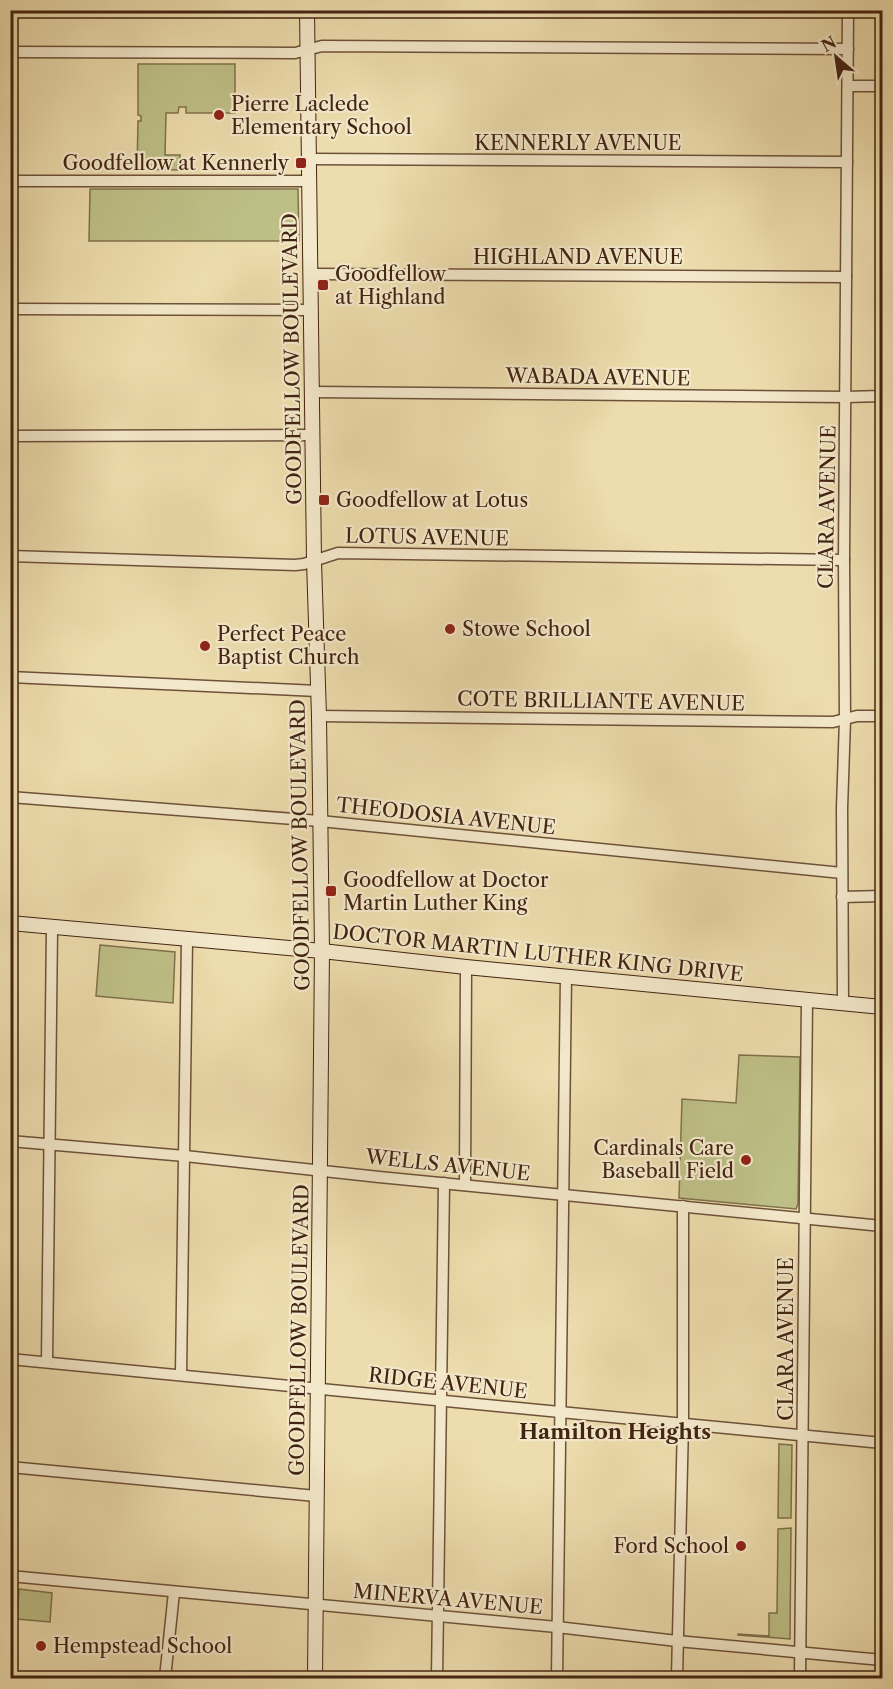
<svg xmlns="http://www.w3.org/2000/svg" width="893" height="1689" viewBox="0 0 893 1689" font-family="'Libre Caslon Text',serif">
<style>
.green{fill:#bdbf86;stroke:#80714c;stroke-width:1.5}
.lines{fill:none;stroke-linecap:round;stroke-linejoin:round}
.street-casing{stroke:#6e5139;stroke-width:13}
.secondary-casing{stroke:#432312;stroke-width:16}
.street{stroke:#f3e8ca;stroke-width:10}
.secondary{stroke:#f3e8ca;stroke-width:14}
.poi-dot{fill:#8f2418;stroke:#f3e8ca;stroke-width:2}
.labels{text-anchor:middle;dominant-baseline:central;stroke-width:4.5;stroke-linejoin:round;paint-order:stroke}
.poi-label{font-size:20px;fill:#432312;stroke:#f3e8ca;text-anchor:start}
.street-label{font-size:20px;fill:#432312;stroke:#f3e8ca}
.neighbourhood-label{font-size:21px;font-weight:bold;fill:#432312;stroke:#f3e8ca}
</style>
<rect width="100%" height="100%" fill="#eddcad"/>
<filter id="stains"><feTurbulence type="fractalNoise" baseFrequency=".00333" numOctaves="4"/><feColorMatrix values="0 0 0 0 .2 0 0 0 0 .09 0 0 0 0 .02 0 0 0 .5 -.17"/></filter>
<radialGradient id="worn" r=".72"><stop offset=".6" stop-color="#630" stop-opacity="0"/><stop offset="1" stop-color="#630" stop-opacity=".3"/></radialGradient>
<!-- green -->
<g class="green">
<polygon points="138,64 235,64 235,113 186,113 186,107 179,107 178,113 166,113 165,155 180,155 179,170 137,169 138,121 141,121 141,116 138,115"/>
<polygon points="90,189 298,189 299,241 89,241"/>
<polygon points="100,945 175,952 173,1003 96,996"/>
<polygon points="739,1055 800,1057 798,1204 796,1209 679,1198 682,1099 736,1103"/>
<polygon points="779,1444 792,1445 791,1518 778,1518"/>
<polygon points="791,1528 790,1639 738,1635 738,1634 769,1636 769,1613 777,1613 778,1529"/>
<polygon points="19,1589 52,1593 50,1622 17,1619"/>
</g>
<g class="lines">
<defs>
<g id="street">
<polyline points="10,52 295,53 322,46 848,49"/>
<polyline points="848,86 882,86"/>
<polyline points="310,159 847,162"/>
<polyline points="10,181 309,181"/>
<polyline points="311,274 846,277"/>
<polyline points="10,309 311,310"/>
<polyline points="313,392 846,397 882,396"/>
<polyline points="10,436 313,435"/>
<polyline points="10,556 295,565 304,564 338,553 844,560"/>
<polyline points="10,677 318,691"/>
<polyline points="319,716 833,722 857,716 882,716"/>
<polyline points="10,797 320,821 842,873"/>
<polyline points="842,897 882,896"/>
<polyline points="843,1003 842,808 845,720 844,560 848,10"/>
<polyline points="10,1141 185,1156 379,1177 882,1226"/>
<polyline points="465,1185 466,967"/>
<polyline points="10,1359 882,1443"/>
<polyline points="47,1362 52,928"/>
<polyline points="181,1375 187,939"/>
<polyline points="10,1467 316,1496"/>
<polyline points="10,1576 557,1627 677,1641 882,1660"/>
<polyline points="165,1678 174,1592"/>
<polyline points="437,1678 444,1183"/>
<polyline points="557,1678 566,976"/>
<polyline points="677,1678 683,1423 683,1206"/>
<polyline points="800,1678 807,1000"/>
</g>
<g id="secondary">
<polyline points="307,10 314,561 319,716 322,951 315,1678"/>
<polyline points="10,923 322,951 466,967 882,1007"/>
</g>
</defs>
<!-- street casing -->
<use href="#street" class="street-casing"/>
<!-- secondary casing -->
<use href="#secondary" class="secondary-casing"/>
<!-- street -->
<use href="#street" class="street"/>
<!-- secondary -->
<use href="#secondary" class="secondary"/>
</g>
<!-- markers -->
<g class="poi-dot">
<circle cx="219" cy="115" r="6"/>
<rect x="295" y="157" width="12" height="12" rx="3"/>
<rect x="317" y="279" width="12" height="12" rx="3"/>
<rect x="318" y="494" width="12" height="12" rx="3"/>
<circle cx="450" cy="629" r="6"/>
<circle cx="205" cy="646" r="6"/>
<rect x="325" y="885" width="12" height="12" rx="3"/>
<circle cx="746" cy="1160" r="6"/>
<circle cx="741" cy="1546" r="6"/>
<circle cx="41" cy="1646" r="6"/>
</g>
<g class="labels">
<!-- poi labels -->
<g class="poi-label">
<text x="231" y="104">Pierre Laclede<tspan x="231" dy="23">Elementary School</tspan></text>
<text x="289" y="163" text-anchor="end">Goodfellow at Kennerly</text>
<text x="335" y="274">Goodfellow<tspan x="335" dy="23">at Highland</tspan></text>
<text x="336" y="500">Goodfellow at Lotus</text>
<text x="462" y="629">Stowe School</text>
<text x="217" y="634">Perfect Peace<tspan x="217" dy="23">Baptist Church</tspan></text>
<text x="343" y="880">Goodfellow at Doctor<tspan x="343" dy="23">Martin Luther King</tspan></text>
<text x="734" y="1148" text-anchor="end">Cardinals Care<tspan x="734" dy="23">Baseball Field</tspan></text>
<text x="729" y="1546" text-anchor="end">Ford School</text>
<text x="53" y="1646">Hempstead School</text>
</g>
<!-- street labels -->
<g class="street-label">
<text x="578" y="143">KENNERLY AVENUE</text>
<text x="578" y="257">HIGHLAND AVENUE</text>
<text transform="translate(292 359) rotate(-91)">GOODFELLOW BOULEVARD</text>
<text transform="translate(598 377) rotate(1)">WABADA AVENUE</text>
<text transform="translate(827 507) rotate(-89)">CLARA AVENUE</text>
<text transform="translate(427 537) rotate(1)">LOTUS AVENUE</text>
<text transform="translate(601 701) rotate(1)">COTE BRILLIANTE AVENUE</text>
<text transform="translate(446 816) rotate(6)">THEODOSIA AVENUE</text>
<text transform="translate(300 845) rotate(-91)">GOODFELLOW BOULEVARD</text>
<text transform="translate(538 953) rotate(6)">DOCTOR MARTIN LUTHER KING DRIVE</text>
<text transform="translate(448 1165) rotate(6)">WELLS AVENUE</text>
<text transform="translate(299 1330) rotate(-89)">GOODFELLOW BOULEVARD</text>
<text transform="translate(786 1339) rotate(-90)">CLARA AVENUE</text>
<text transform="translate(448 1383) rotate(6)">RIDGE AVENUE</text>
<text transform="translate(448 1599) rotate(5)">MINERVA AVENUE</text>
</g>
<!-- neighbourhood labels -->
<g class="neighbourhood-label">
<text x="615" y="1431">Hamilton Heights</text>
</g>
</g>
<!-- margin -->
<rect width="893" height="1689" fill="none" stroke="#eddcad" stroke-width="36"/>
<rect x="12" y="12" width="869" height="1665" fill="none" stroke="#432312" stroke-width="3"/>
<rect x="18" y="18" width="857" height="1653" fill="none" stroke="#432312" stroke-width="1.5"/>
<!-- north arrow -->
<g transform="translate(836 57) rotate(331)" stroke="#f3e8ca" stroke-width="4.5" paint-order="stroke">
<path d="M0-4.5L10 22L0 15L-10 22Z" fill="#432312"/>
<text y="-9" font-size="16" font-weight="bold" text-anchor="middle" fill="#432312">N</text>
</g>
<rect width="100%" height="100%" filter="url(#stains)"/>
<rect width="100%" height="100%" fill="url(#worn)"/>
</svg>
